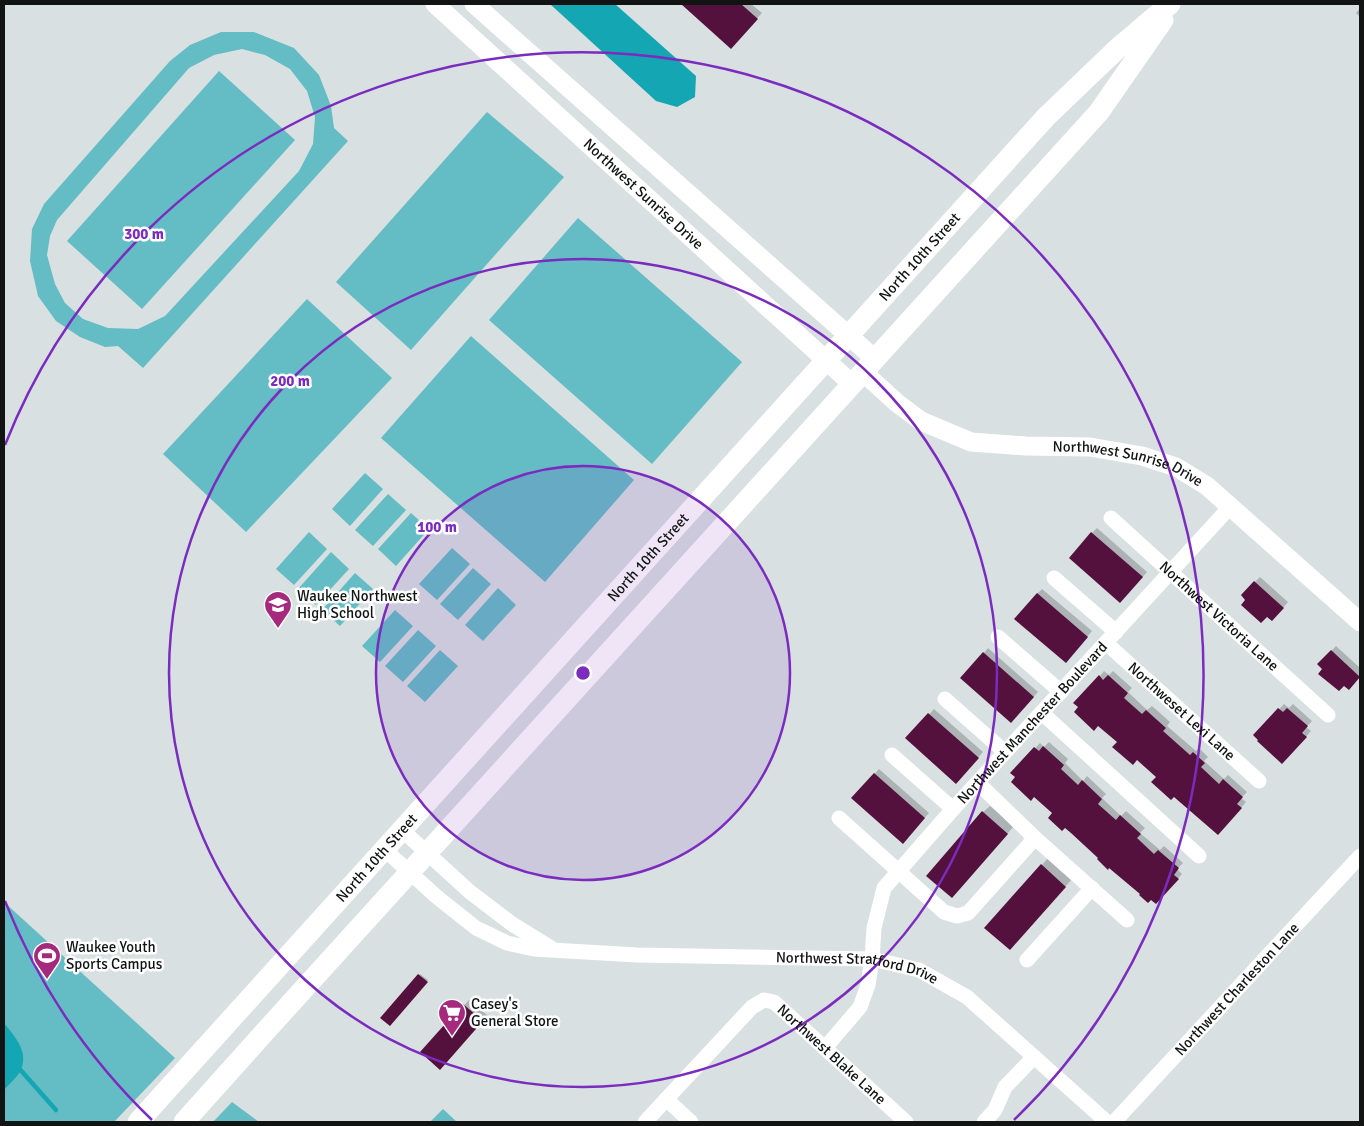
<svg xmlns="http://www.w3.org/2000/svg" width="1364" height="1126" viewBox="0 0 1364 1126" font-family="Signika,sans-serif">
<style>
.green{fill:#64bcc5;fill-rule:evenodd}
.water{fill:#14a6b2}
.shadow{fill:#0003}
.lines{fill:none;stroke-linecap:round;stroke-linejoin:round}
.stream{stroke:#14a6b2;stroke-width:4.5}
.building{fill:#54113e}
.minor{stroke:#fff;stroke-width:15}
.tertiary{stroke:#fff;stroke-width:19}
.secondary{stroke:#fff;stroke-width:21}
.ring{fill:none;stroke:#7b2cbf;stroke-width:2.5}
.labels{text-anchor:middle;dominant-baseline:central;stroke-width:5;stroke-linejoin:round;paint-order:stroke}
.street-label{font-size:15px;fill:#121414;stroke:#fff}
.poi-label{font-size:15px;fill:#121414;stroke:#fff;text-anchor:start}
.centre{fill:#7b2cbf;stroke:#fff;stroke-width:2.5}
.ring-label{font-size:15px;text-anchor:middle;font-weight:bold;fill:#7b2cbf;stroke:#fff;stroke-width:5;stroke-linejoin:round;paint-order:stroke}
</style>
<rect width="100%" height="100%" fill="#d9e0e1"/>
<!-- green -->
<g class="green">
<path d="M 221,32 L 254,32 L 294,48 L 319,75 L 331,106 L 334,128 L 348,141 L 143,368 L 118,346 L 105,347 L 80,337 L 56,321 L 38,296 L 30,261 L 32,229 L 44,204 L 170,61 L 190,45 ZM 242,49 L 265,55 L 290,69 L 307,91 L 315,117 L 313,144 L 299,171 L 165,316 L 138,329 L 108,328 L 83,319 L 65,303 L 55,284 L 47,255 L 50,236 L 57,220 L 189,68 L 214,55 Z"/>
<polygon points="219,71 295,140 142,309 67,241"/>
<polygon points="487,112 564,177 411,350 336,282"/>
<polygon points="578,218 742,362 652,464 489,320"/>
<polygon points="307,299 392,378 246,532 163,454"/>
<polygon points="471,336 634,480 545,582 381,438"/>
<polygon points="365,473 383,489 350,526 332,509"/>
<polygon points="388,494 406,510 373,546 355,530"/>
<polygon points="411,513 429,529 396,566 378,549"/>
<polygon points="309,532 327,549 294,585 276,569"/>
<polygon points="452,548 470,564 437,600 419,584"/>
<polygon points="331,552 349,569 316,605 298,589"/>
<polygon points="473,568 491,584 458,620 440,604"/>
<polygon points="355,573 373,589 340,626 322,610"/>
<polygon points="498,588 516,605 483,641 465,625"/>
<polygon points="395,610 413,626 380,662 362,646"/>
<polygon points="418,630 436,646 403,682 385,666"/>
<polygon points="440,650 458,666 425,702 407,686"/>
<polygon points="4,902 175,1058 114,1122 4,1122"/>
<polygon points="232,1102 259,1122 213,1122"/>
<polygon points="443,1109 457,1122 430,1122"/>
</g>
<!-- water -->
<g class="water">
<polygon points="550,4 615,4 696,76 695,97 677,107 656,101"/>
<path d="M 4,1023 C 15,1037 30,1052 20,1072 C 16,1078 9,1084 4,1090 Z"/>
</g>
<!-- shadow -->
<g class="shadow">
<polygon points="683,4 751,4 762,13 731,47"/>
<polygon points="1360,8 1360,17 1356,13"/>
<polygon points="1097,528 1147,572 1125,597 1092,533"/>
<polygon points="1260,577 1288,602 1277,615 1242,595"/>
<polygon points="1042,589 1092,631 1071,656 1037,594"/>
<polygon points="1336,646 1360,668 1360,677 1354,684 1344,684 1319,664"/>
<polygon points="988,648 1038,692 1016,717 984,653"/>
<polygon points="1104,671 1109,675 1113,671 1132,688 1128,692 1147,710 1152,706 1170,722 1167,726 1196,751 1199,748 1208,757 1204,761 1224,779 1228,775 1247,792 1241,798 1246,802 1223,829 1157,777 1119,742 1100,676"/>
<polygon points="1284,704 1289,708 1293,704 1312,721 1306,727 1311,731 1287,758 1255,735"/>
<polygon points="934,709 983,752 961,777 907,738"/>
<polygon points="1049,742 1068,759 1065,763 1083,781 1087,776 1106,794 1102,798 1121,816 1126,811 1145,828 1140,833 1160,850 1164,846 1183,863 1177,869 1182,874 1161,898 1141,894 1100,858 1012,773 1040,743 1044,747"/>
<polygon points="879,769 929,813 907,837 853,798"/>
<polygon points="990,806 1014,826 959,890 983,812"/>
<polygon points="1048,858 1072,879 1017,942 1042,865"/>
<polygon points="420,974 428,980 390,1024 382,1018"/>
<polygon points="469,1000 487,1015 445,1063 422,1052"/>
</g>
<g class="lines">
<!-- stream -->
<polyline class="stream" points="17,1066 56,1110"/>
</g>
<!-- building -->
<g class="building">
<polygon points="681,4 741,4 758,19 731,49"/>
<polygon points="1091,532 1143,577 1120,603 1069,558"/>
<polygon points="1254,581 1284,608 1272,621 1267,617 1261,623 1241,605 1245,600 1241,595"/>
<polygon points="1037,593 1088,637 1066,663 1014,619"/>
<polygon points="1331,650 1360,677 1349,690 1344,686 1339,691 1318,674 1322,669 1317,664"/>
<polygon points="983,652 1034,697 1011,723 960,678"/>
<polygon points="1099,675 1103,680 1108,675 1128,693 1124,698 1142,714 1146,710 1166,728 1163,731 1190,755 1193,752 1205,763 1201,767 1219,784 1223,779 1243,797 1237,804 1242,808 1218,835 1174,797 1171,800 1151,782 1156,777 1137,760 1133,765 1112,747 1117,742 1098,726 1094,731 1074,712 1078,707 1073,703"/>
<polygon points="1278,708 1283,712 1287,708 1308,726 1302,733 1307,737 1282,764 1257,741 1258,740 1253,735"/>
<polygon points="928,713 979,758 956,784 905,738"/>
<polygon points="1043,746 1064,765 1061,769 1078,785 1082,780 1102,799 1098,804 1116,820 1120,815 1141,834 1137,838 1154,854 1158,850 1179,868 1174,875 1179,879 1156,904 1151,900 1148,903 1139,895 1140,894 1109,868 1108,870 1097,859 1098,858 1071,833 1065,828 1062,831 1048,818 1052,813 1034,797 1031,801 1011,782 1015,777 1010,773 1034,747 1039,751"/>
<polygon points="874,773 925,818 903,844 851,798"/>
<polygon points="982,811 1008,834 952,898 926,876"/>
<polygon points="1041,864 1066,887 1010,950 984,928"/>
<polygon points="418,974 428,982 390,1026 380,1018"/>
<polygon points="463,1004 483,1021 440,1070 420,1052"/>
</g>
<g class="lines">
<!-- minor -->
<g class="minor">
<path id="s1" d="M 1111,518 L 1328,715"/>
<polyline points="1054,578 1116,632"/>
<polyline points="998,637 1061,692"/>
<path id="s2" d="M 1106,643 L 1259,781"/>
<polyline points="945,699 1005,752"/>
<polyline points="1042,713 1199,856"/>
<polyline points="892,755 953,809"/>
<polyline points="978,783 1035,838 1127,920"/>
<polyline points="839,818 944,912 957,916 968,913 1035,838"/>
<polyline points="402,830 470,892 512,924 551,948"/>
<path id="s3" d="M 384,849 L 437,897 L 476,928 L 507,943 L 534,949 L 637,955 L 872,959 L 919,970 L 967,997 L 1107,1122"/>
<polyline points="1027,960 1092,888"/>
<path id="s4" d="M 825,1048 L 860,1007 L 868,985 L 872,959 L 874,928 L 884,888 L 953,809 L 1230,507"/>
<polyline points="666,1099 691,1122"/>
<path id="s5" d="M 645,1122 L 752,1007 L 764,1000 L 774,1002 L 906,1122"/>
<polyline points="984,1122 995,1110 1005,1087 1034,1057"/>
<path id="s6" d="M 1114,1122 L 1360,856"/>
</g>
<!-- tertiary -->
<g class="tertiary">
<path id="s7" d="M 435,4 L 852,384"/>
<polyline points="474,4 875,359"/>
<path id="s8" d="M 863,372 L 897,403 L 921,421 L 971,442 L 1026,446 L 1090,447 L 1142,456 L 1176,467 L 1207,486 L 1360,622"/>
</g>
<!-- secondary -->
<g class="secondary">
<path id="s9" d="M 138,1122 L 1046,117 L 1117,49 L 1170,4"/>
<polyline points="184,1122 262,1035 1099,112 1163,20"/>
</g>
</g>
<!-- distance rings -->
<circle cx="583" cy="673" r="207" fill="#7b2cbf" fill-opacity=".12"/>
<g class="ring">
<circle cx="583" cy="673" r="207"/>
<circle cx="583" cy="673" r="414"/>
<path d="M152 1120A621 621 0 0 1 5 901M5 445A621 621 0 1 1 1014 1120"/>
</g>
<!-- icons -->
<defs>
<symbol id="school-pin" viewBox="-11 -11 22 30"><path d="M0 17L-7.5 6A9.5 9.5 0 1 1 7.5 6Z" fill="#a52a7e" stroke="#fff"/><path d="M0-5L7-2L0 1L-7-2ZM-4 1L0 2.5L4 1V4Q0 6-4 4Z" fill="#fff"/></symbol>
<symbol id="stadium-pin" viewBox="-11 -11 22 30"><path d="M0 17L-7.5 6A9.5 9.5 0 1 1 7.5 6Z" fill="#a52a7e" stroke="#fff"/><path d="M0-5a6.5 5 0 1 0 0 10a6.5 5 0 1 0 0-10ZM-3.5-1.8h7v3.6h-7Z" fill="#fff"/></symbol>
<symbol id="supermarket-pin" viewBox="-11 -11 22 30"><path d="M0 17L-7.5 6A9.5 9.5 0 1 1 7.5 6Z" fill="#a52a7e" stroke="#fff"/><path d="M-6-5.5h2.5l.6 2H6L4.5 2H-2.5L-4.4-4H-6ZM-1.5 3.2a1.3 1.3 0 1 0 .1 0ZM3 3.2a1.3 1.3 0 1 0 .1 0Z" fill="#fff"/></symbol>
</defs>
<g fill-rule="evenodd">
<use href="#school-pin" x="262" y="589" width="32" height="43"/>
<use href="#stadium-pin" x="31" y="940" width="32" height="43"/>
<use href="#supermarket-pin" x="436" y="997" width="32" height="43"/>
</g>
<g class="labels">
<!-- street labels -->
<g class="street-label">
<text stroke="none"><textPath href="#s7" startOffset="282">Northwest Sunrise Drive</textPath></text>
<text stroke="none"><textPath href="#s9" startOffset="1166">North 10th Street</textPath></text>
<text stroke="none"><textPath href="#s8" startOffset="290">Northwest Sunrise Drive</textPath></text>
<text stroke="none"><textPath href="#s9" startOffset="761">North 10th Street</textPath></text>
<text stroke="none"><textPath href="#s1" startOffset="146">Northwest Victoria Lane</textPath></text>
<text stroke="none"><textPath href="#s2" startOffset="102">Northweset Lexi Lane</textPath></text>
<text stroke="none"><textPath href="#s4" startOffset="398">Northwest Manchester Boulevard</textPath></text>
<text stroke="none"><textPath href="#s9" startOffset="356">North 10th Street</textPath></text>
<text stroke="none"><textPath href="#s3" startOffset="508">Northwest Stratford Drive</textPath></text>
<text stroke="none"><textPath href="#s6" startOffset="181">Northwest Charleston Lane</textPath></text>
<text stroke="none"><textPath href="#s5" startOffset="259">Northwest Blake Lane</textPath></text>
</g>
<!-- poi labels -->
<g class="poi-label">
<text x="297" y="596">Waukee Northwest<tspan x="297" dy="17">High School</tspan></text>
<text x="66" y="947">Waukee Youth<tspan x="66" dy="17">Sports Campus</tspan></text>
<text x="471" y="1004">Casey's<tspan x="471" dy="17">General Store</tspan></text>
</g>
</g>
<circle cx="583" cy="673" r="8" class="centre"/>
<g class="ring-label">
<text x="144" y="239">300 m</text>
<text x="290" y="386">200 m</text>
<text x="437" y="532">100 m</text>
</g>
<!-- border -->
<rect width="1364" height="1126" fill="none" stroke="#121414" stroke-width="10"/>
</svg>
